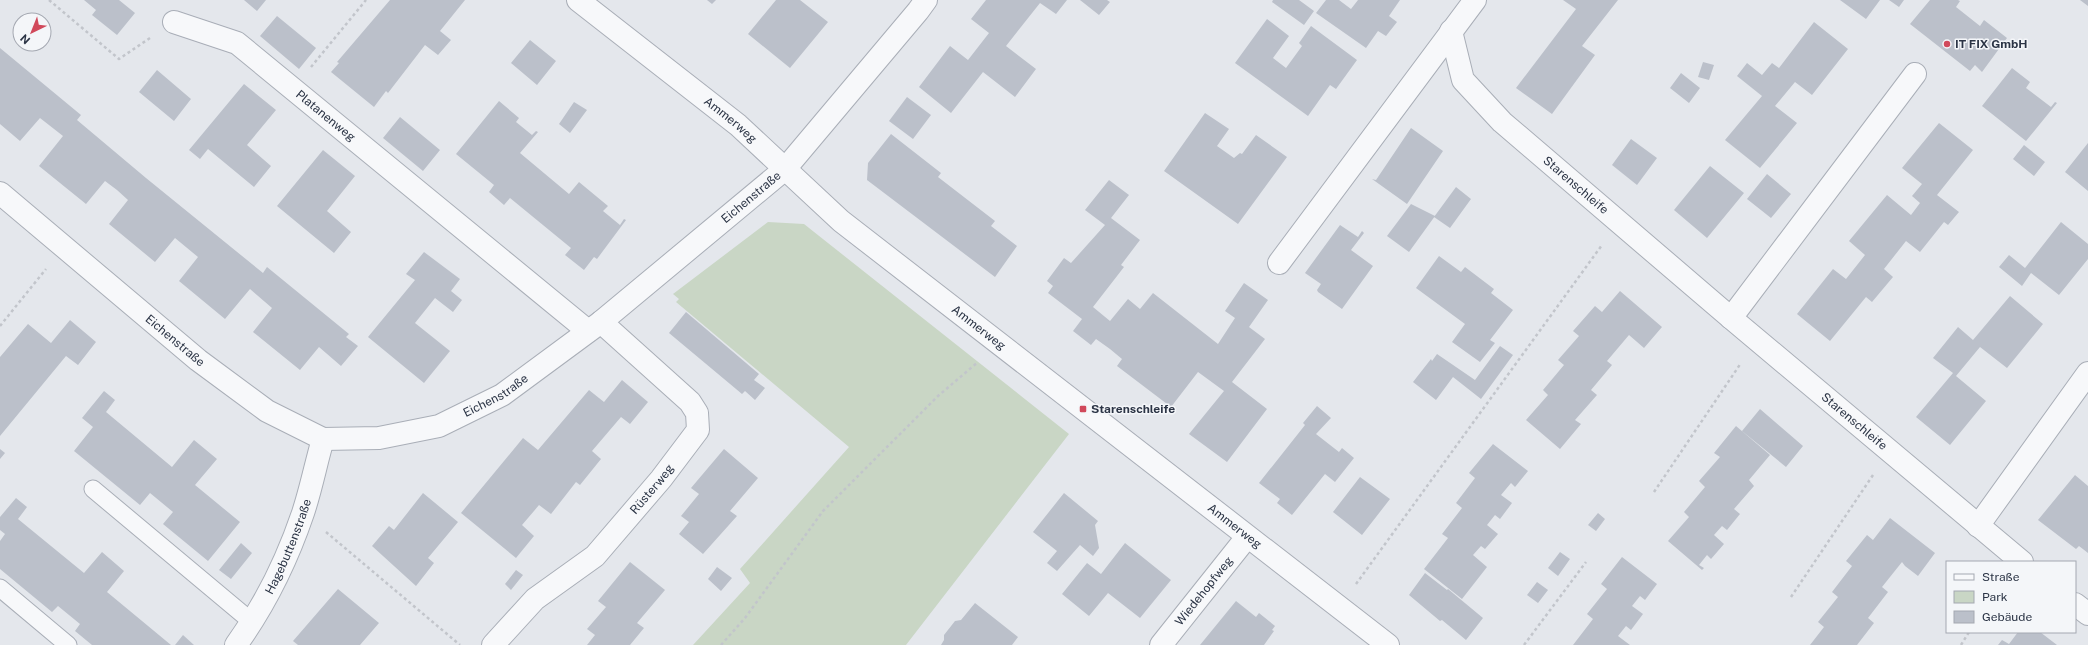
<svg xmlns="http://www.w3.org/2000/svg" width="2088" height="645" font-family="'Public Sans',sans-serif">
  <rect width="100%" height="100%" fill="#e4e7ec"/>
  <path fill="#c9d6c5" d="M768 222 804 224 1069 434 906 645H693L750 583 740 569 849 447 676 302 679 299 673 294Z"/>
  <path fill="#bbc0ca" d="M84 0H119L135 13 117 35 92 15 96 10Z
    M244 0H266L257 11Z
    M390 0H465L440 31 451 40 438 55 425 45 388 93 386 91 374 107 331 72 339 63 337 62Z
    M707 0H716L712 4Z
    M776 0H800L828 22 790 68 748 34Z
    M986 0H1067L1056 14 1040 3 1006 46 1036 69 1015 97 983 72 951 113 919 87 950 46 968 60 989 33 971 19Z
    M1080 0H1107L1110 2 1099 15Z
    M1273 0H1299L1314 11 1304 25 1272 2Z
    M1326 0H1339L1351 9 1358 0H1400L1389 16 1397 22 1386 36 1378 31 1366 48 1316 13Z
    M1563 0H1618L1582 46 1595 55 1552 114 1516 88 1576 9Z
    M1840 0H1880L1866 19Z
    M1889 0H1904L1899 7Z
    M1930 0H1958L1960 1 1956 7 1980 26 1984 20 2007 38 1982 72 1975 65 1970 71 1910 24Z
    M2080 0H2088V6Z
    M277 16 316 48 299 69 260 36Z
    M1267 19 1289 36 1273 58 1286 68 1302 46 1299 43 1311 26 1357 60 1336 89 1330 85 1308 116 1235 63Z
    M1814 22 1848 49 1812 95 1795 82 1775 106 1797 123 1760 168 1725 140 1762 96 1737 76 1747 63 1762 75 1772 63 1779 68Z
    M530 40 556 61 537 85 511 63Z
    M0 48 81 115 77 120 146 178 263 273 267 267 349 334 346 337 358 346 341 366 319 347 300 370 253 332 272 308 250 289 225 319 179 281 198 257 175 238 155 262 109 224 128 200 117 190 105 181 86 204 39 166 63 136 40 118 20 141 0 124Z
    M1703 62 1714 65 1709 80 1698 77Z
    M2012 68 2030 82 2026 88 2051 107 2055 102 2057 103 2026 141 1982 106Z
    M157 70 191 99 174 121 139 92Z
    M1681 73 1700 88 1689 103 1670 88Z
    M244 84 276 110 247 145 271 166 254 187 208 149 200 159 189 150Z
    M907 97 931 115 913 139 889 121Z
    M499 101 519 118 516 122 532 135 536 131 538 132 520 153 569 194 579 182 608 206 603 211 620 225 624 219 626 220 597 259 594 257 584 270 565 255 571 248 510 198 504 205 489 192 494 185 456 154Z
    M574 102 587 110 570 133 559 124Z
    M1205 113 1229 129 1217 146 1234 158 1240 153 1242 154 1256 135 1287 157 1238 224 1164 171Z
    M400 117 440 150 423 171 383 138Z
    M1939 123 1973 150 1937 195 1959 212 1948 225 1944 222 1920 252 1906 241 1884 269 1893 277 1872 302 1866 297 1830 341 1797 314 1833 269 1846 279 1865 255 1849 241 1887 195 1911 215 1920 203 1912 196 1922 184 1902 168Z
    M1411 128 1443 151 1407 204 1372 179 1376 180Z
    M891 134 941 173 938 177 995 221 991 226 1017 246 995 277 867 180 868 163Z
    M1631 139 1657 158 1637 185 1612 165Z
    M2088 143V191L2065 172Z
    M2024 145 2045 162 2034 176 2013 159Z
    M323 150 355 176 327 211 351 232 334 253 277 206Z
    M1710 166 1744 193 1707 238 1674 210Z
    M1767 174 1791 194 1771 218 1747 199Z
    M1109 180 1129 195 1111 218 1140 240 1121 265 1124 267 1093 307 1110 321 1128 299 1140 309 1153 293 1218 344 1235 318 1225 311 1244 283 1268 300 1249 327 1265 339 1232 382 1267 409 1227 462 1189 434 1224 391 1198 372 1171 407 1117 366 1122 359 1110 349 1096 339 1091 345 1073 331 1082 319 1048 293 1053 286 1047 281 1064 258 1071 263 1105 225 1085 210Z
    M1456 187 1471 199 1450 228 1434 217Z
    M1411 204 1435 216 1409 252 1387 236Z
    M2061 222 2088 244V259L2059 295 2031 273 2022 286 1999 267 2009 255 2025 268Z
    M1340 225 1358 237 1362 231 1364 233 1351 250 1373 266 1342 309 1318 292 1317 290 1321 284 1305 273Z
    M424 252 460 279 451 291 462 300 453 312 435 298 415 323 450 351 424 383 368 337 415 280 406 274Z
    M1439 256 1461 272 1465 267 1494 289 1491 293 1513 310 1490 340 1495 343 1480 362 1452 342 1465 324 1416 288Z
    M1620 291 1662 327 1644 348 1629 335 1607 361 1612 365 1591 390 1597 395 1575 420 1581 424 1560 449 1526 420 1548 395 1543 390 1564 365 1558 360 1579 336 1573 331 1595 306 1602 312Z
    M2010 296 2043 324 2007 368 1980 347 1956 376 1986 401 1950 445 1916 417 1953 373 1933 358 1958 327 1973 340Z
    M686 312 759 374 754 380 765 388 755 400 745 391 742 394 669 333Z
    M70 320 96 342 78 365 66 356 0 436V357L28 324 51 343Z
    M1500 346 1513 355 1481 399 1453 377 1436 400 1413 382 1431 359 1432 361 1437 354 1475 380Z
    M622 380 648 402 630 424 621 417 592 451 601 459 580 485 576 482 551 514 539 505 534 511 522 525 534 536 516 558 461 513 523 438 538 450 589 390 604 402Z
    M104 391 115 400 106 412 172 467 194 440 217 459 195 485 240 522 208 561 163 524 173 512 150 493 140 505 74 451 93 427 82 418Z
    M1317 406 1331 418 1316 434 1339 452 1342 448 1354 458 1335 482 1325 474 1292 515 1277 503 1280 499 1259 483 1305 425 1303 423Z
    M1760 409 1803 446 1786 467 1742 431Z
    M1736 426 1770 455 1749 480 1754 486 1734 509 1740 514 1727 530 1722 526 1714 535 1724 544 1711 559 1707 555 1699 565 1704 568 1702 570 1668 541 1689 517 1684 512 1705 487 1699 481 1720 457 1714 453Z
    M1493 444 1528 471 1515 487 1511 483 1501 495 1512 503 1500 519 1495 515 1487 525 1498 534 1485 549 1481 546 1473 555 1487 567 1462 599 1424 569 1448 538 1442 534 1462 508 1456 503 1475 478 1469 473Z
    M0 449 5 453 0 459Z
    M724 449 758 478 730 511 737 516 703 554 679 534 689 522 681 516 699 494 691 488Z
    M2075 475 2088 486V553L2079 546 2076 549 2038 520Z
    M1360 477 1390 499 1362 535 1333 512Z
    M423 493 458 522 428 558 434 563 416 586 372 546 389 526 394 530Z
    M1064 493 1098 521 1095 525 1099 548 1093 556 1080 545 1057 571 1047 563 1057 551 1033 532Z
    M16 498 27 507 18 519 84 573 102 552 124 571 107 592 171 645H92L75 631 80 624 58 606 52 612 0 569V541L5 534 0 530V517Z
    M1598 513 1605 519 1596 531 1588 525Z
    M1890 518 1935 553 1918 576 1905 566 1902 562 1882 587 1888 592 1868 618 1874 623 1857 645H1810L1824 627 1818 622 1838 597 1832 592 1852 566 1846 561 1867 535 1873 540Z
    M241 543 252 553 231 579 219 570Z
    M1125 543 1171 580 1140 618 1108 593 1089 616 1062 594 1087 563 1101 574Z
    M1560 552 1570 559 1558 576 1548 568Z
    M1622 557 1657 584 1645 600 1640 596 1632 606 1643 614 1631 630 1626 626 1618 636 1630 645H1573L1593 619 1587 614 1607 589 1601 584Z
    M630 562 665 590 637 623 644 628 630 645H587L595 635 587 629 606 607 598 601Z
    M717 567 732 578 721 591 708 579Z
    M516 570 523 575 511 590 505 584Z
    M1425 573 1447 590 1448 589 1483 618 1466 640 1442 620 1440 621 1409 595Z
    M1537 582 1548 590 1538 603 1527 595Z
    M338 589 379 623 360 645H298L293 641Z
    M1236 601 1256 617 1259 613 1275 626 1272 630 1274 631 1264 645H1200Z
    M975 603 1018 637 1012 645H941L944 640V635L955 621 961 620Z
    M2018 632H2040L2057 645H1998L2002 640 2009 644Z
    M183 635 194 645H175Z"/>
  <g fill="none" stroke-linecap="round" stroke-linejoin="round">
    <defs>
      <path id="service" d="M93 489 252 622
        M0 588 68 645"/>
      <g id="minor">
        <path id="s1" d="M578 0 738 125 841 221 1388 645"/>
        <path id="s2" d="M174 22 237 43 588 331"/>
        <path id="s3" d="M1451 31 1463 80 1502 122 1731 318 2022 562"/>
        <path id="s4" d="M0 193 198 360 267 411 323 439 379 438 439 426 502 395 601 322 785 169 918 11 926 0"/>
        <path d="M1279 263 1475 0"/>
        <path d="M1731 318 1915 74"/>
        <path d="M1978 526 2088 373"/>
        <path d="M2075 604 2088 614"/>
        <path id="s5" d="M236 645C265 605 287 560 303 513 311 489 316 463 323 439"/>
        <path id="s6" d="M493 645 535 599 595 556 661 479 698 430 697 413 690 402 601 322"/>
        <path id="s7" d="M1161 645 1247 537"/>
      </g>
    </defs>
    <use href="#service" stroke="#a9aeb7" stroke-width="19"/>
    <use href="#minor" stroke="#a9aeb7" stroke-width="24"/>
    <path stroke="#c2c5cb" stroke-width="2.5" stroke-dasharray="3 3" stroke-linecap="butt" d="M49 0 119 59 150 38
      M311 67 366 0
      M0 326 46 269
      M1654 492 1741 363
      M326 532 460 645
      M1356 584 1602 245
      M1791 597 1873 475
      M721 645 745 618 823 511 938 396 978 362
      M1524 645 1586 562
      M1961 645 1969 632"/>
    <use href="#service" stroke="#f7f8fa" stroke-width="17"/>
    <use href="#minor" stroke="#f7f8fa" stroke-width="22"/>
  </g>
  <g fill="#d1495b" stroke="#f4f6f9" stroke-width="1.5">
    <circle cx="1947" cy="44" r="4"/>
    <rect x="1079" y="405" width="8" height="8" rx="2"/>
  </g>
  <g text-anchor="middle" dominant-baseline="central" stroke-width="3" stroke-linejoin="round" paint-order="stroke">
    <g font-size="12" font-weight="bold" fill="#2b3445" stroke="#f4f6f9" text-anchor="start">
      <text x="1955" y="44">IT FIX GmbH</text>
      <text x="1091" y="409">Starenschleife</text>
    </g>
    <g font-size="12" fill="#2b3445" stroke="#f4f6f9">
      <text stroke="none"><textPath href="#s2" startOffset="181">Platanenweg</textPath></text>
      <text stroke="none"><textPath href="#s1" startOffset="194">Ammerweg</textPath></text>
      <text stroke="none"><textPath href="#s3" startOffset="205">Starenschleife</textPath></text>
      <text stroke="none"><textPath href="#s4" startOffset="913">Eichenstraße</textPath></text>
      <text stroke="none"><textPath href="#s1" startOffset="518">Ammerweg</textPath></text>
      <text stroke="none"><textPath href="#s4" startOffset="229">Eichenstraße</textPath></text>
      <text stroke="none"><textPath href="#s4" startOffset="589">Eichenstraße</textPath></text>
      <text stroke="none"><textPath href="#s3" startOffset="570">Starenschleife</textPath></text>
      <text stroke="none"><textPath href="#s6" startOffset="224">Rüsterweg</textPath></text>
      <text stroke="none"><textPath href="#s1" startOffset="842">Ammerweg</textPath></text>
      <text stroke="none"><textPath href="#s5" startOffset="112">Hagebuttenstraße</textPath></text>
      <text stroke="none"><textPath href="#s7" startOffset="69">Wiedehopfweg</textPath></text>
    </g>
  </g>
  <rect x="1946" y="561" width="130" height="72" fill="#f4f6f9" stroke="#a4a8b1"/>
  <rect x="1954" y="574" width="20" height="6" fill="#f7f8fa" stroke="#a4a8b1"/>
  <text x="1982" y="581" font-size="12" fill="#2b3445">Straße</text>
  <rect x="1954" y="591" width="20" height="12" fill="#c9d6c5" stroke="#a4a8b1"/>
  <text x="1982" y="601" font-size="12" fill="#2b3445">Park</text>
  <rect x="1954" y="611" width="20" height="12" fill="#bbc0ca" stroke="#a4a8b1"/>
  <text x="1982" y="621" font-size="12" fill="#2b3445">Gebäude</text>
  <g transform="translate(32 32) rotate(223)"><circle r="19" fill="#f4f6f9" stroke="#a4a8b1"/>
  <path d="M0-3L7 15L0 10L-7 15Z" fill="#d1495b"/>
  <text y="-6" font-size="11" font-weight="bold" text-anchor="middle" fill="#2b3445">N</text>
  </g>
</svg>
